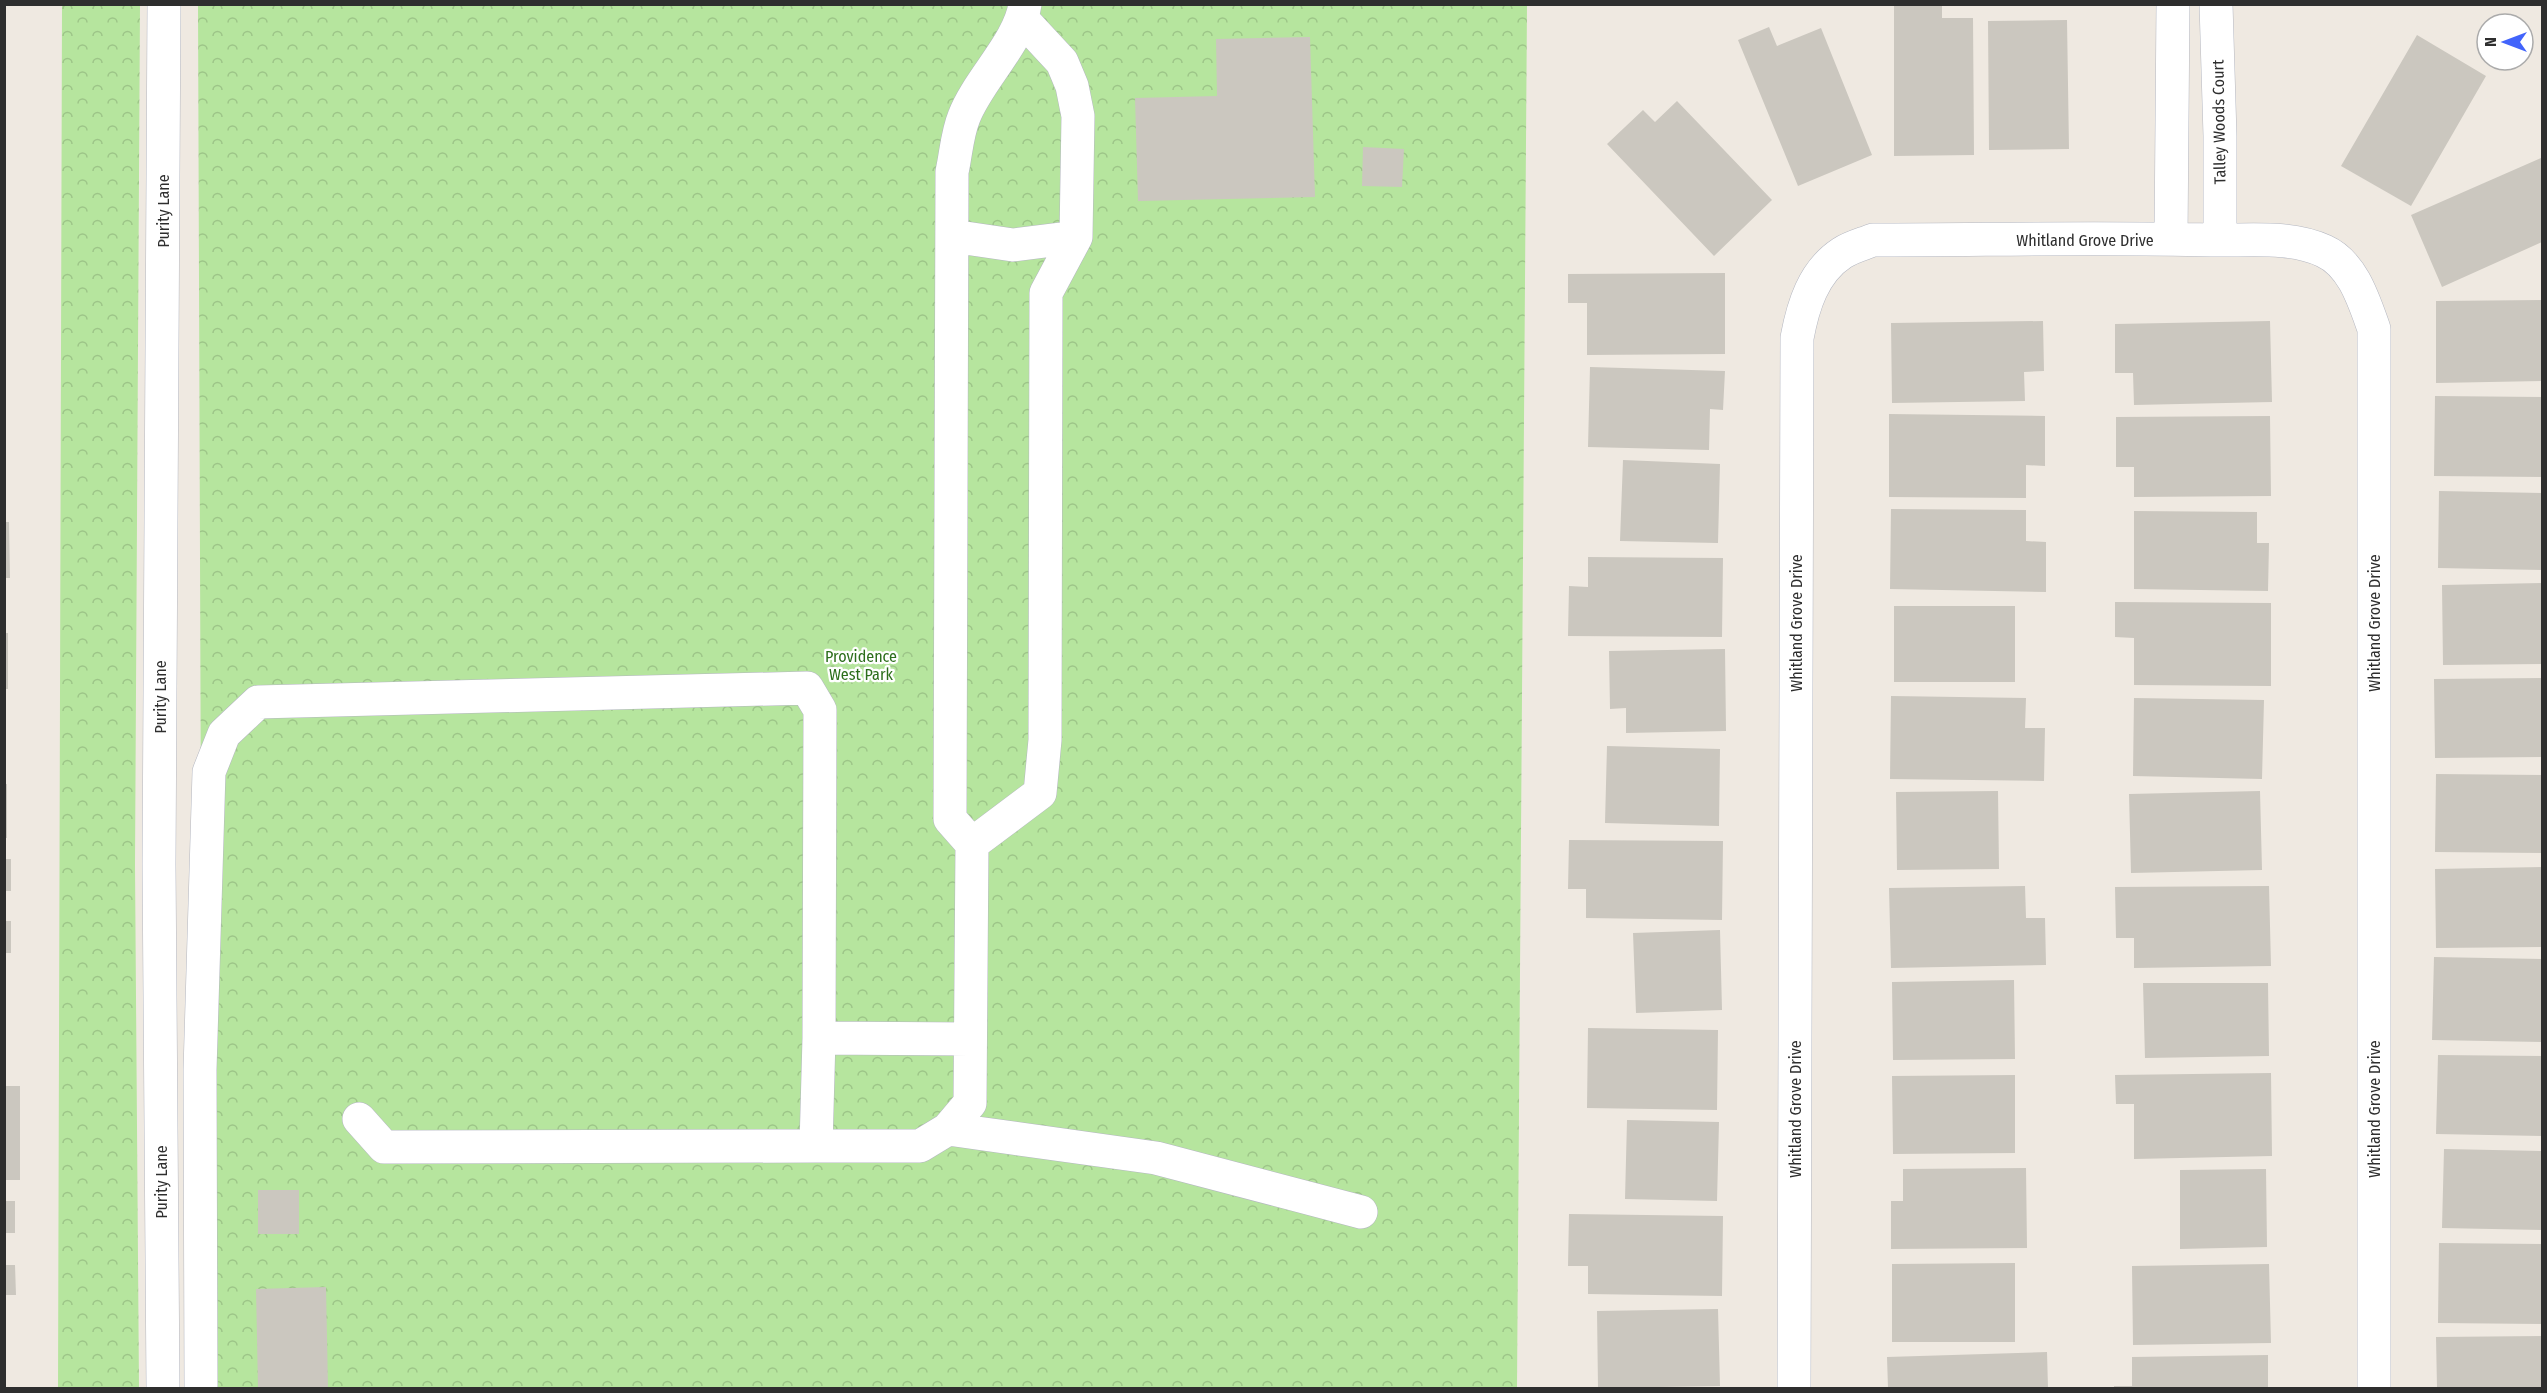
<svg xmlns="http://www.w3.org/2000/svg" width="2547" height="1393" font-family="'Fira Sans Condensed',sans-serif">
  <defs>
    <pattern id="park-crowns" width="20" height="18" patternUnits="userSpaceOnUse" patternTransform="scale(1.5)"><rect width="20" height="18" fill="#b6e59e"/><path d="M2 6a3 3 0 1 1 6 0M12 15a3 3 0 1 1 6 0" fill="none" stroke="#9dc588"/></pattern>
  </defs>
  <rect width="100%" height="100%" fill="#efe9e1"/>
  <path fill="url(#park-crowns)" d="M62 5H140L135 865 139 1388H58Z
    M198 5H1527L1517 1388H203Z"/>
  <path fill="#cbc7bf" d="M1894 4H1942V18H1973L1974 155 1894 156Z
    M2067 20 2069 149 1989 150 1988 21Z
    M1769 27 1777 46 1821 28 1872 155 1798 186 1738 40Z
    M2417 35 2486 76 2411 206 2341 166Z
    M1310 37 1315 197 1138 201 1135 98 1217 96 1216 39Z
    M1677 101 1772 200 1714 256 1607 144 1643 110 1655 122Z
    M1363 147 1404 149 1402 187 1362 186Z
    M2541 158 2542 242 2442 287 2411 215Z
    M1725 273V354L1587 355V303H1568V274Z
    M2542 300V381L2436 383V301Z
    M2043 321 2044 371 2024 372 2025 401 1892 403 1891 323Z
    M2270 321 2272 402 2134 405 2133 373H2115V324Z
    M1590 367 1725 371 1723 410 1710 409 1709 450 1588 447Z
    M2435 396 2542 397V477L2434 476Z
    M1889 414 2045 416V466L2026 465V498L1889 497Z
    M2270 416 2271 496 2134 497V467H2116V417Z
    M1623 460 1720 464 1718 543 1620 541Z
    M2439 491 2542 493V570L2438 568Z
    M1891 509 2026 510V541L2046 542V592L1890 589Z
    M2134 511 2257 512V543H2269L2268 591 2134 589Z
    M4 522H9L10 578H4Z
    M1588 557 1723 558 1722 637 1568 636 1569 586 1588 587Z
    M2542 583V664L2443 665 2442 585Z
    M2115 602 2271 603V686L2134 685V638L2115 637Z
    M1894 606H2015V682H1894Z
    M4 633H8V689H4Z
    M1725 649 1726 731 1626 733V708L1610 709 1609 651Z
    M2542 678V757L2435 758 2434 679Z
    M1891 696 2026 698 2025 728H2045L2044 781 1890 779Z
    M2134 698 2264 700 2262 779 2133 776Z
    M1607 746 1720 749 1719 826 1605 823Z
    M2436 774 2542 775V853L2435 852Z
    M4 784H7V838H4Z
    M1998 791 1999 869 1897 870 1896 792Z
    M2260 791 2262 870 2131 873 2129 794Z
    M1569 840 1723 841 1722 920 1586 918V889H1568Z
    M4 859H11V891H4Z
    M2542 867V947L2436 948 2435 869Z
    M2025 886 2026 918H2045L2046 965 1891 968 1889 888Z
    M2269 886 2271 966 2134 968V938H2116L2115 887Z
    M4 921H11V953H4Z
    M1720 930 1722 1010 1636 1013 1633 933Z
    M2434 957 2542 959V1042L2432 1040Z
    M2014 980 2015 1059 1893 1060 1892 982Z
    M2143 983H2268L2269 1056 2145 1058Z
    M1588 1028 1718 1030 1717 1110 1587 1108Z
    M2438 1055 2542 1056V1136L2436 1134Z
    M2271 1073 2272 1156 2134 1159V1104H2116L2115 1075Z
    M2015 1075V1153L1893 1154 1892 1076Z
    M4 1086H20V1180H4Z
    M1627 1120 1719 1122 1717 1201 1625 1199Z
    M2444 1149 2542 1151V1230L2442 1228Z
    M2026 1168 2027 1248 1891 1249V1201H1903V1169Z
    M2266 1169 2267 1247 2180 1249V1170Z
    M258 1190H299V1234H258Z
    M4 1201H15V1233H4Z
    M1569 1214 1723 1216 1722 1296 1588 1294V1266H1568Z
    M2439 1243 2542 1244V1324L2438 1323Z
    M2015 1263V1342H1892V1264Z
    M2269 1264 2271 1343 2133 1345 2132 1266Z
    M4 1265H15L16 1295H4Z
    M326 1287 328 1388H258L256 1289Z
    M1718 1309 1720 1386 1598 1388 1597 1311Z
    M2542 1336V1388H2437L2436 1337Z
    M2047 1352 2048 1388H1888L1887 1357Z
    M2268 1355V1388H2114V1386H2132V1357Z"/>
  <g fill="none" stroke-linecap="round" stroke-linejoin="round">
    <defs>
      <path id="minor" d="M2216 4 2220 136V240
        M952 236 1013 245 1076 237
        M2171 239 2173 4
        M972 844 950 819 952 172C956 154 957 134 964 117 978 80 1020 42 1025 4
        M819 1038 970 1039
        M359 1119 384 1147 816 1146
        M948 1129 1156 1158 1361 1212
        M163 1388 159 865 164 4
        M201 1388 200 1070 209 772 224 734 258 702 807 688 820 710 819 1038 816 1146H920L948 1129 970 1103 972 844 1040 793 1045 740 1046 293 1076 237 1078 116 1072 86 1062 62 1023 20
        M1794 1388 1797 338C1803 306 1813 272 1842 253 1851 247 1863 244 1873 240 1986 240 2098 237 2211 240 2247 241 2290 235 2324 251 2353 264 2364 301 2374 329V1388"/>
    </defs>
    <use href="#minor" stroke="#b4b7c1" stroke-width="34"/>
    <use href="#minor" stroke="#fff" stroke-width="33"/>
  </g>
  <g text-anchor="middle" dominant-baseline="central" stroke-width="4.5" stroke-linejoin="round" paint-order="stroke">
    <g font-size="16" fill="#2e2e2e" stroke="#fff">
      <text transform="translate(2219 122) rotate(-91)">Talley Woods Court</text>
      <text transform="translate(163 211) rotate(-90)">Purity Lane</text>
      <text x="2085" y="240">Whitland Grove Drive</text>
      <text transform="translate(1796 623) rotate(-90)">Whitland Grove Drive</text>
      <text transform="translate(2374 623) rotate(-90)">Whitland Grove Drive</text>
      <text transform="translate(160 697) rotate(-90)">Purity Lane</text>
      <text transform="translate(1795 1109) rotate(-90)">Whitland Grove Drive</text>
      <text transform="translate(2374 1109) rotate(-90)">Whitland Grove Drive</text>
      <text transform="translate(161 1182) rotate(-90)">Purity Lane</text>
    </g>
    <g font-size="16" fill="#2c6e1b" stroke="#fff">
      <text x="861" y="656">Providence<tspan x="861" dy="18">West Park</tspan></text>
    </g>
  </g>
  <rect width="2547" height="1393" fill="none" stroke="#2e2e2e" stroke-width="12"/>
  <g transform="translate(2505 42) rotate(270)"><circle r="28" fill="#ffffff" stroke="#ababab" stroke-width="1.5"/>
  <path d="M0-4.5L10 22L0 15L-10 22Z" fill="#4264fb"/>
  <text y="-9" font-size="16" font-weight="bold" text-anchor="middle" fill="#2e2e2e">N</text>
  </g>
</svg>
